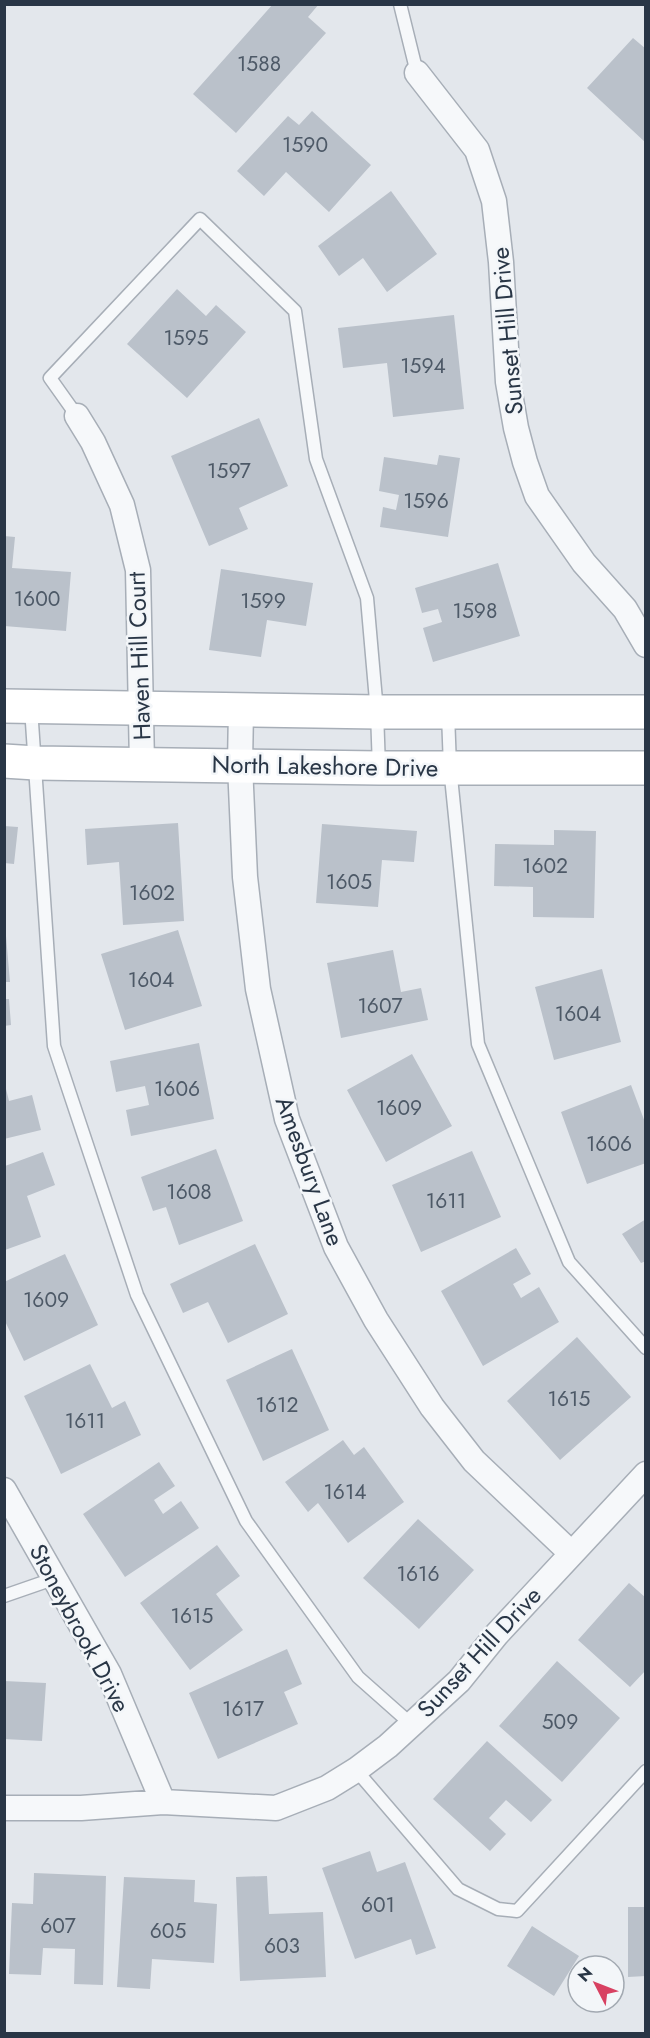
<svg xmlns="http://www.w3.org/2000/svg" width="650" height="2038" font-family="Jost,sans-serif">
  <rect width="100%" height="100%" fill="#e3e7ec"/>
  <path fill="#bac1ca" d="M273 4H319L308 17 326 33 236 133 193 94Z
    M633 38 646 49V143L587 88Z
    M312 111 371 165 329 212 286 172 264 196 237 171 288 116 299 125Z
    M391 191 437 254 387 292 363 258 339 276 318 246Z
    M177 289 206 316 216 305 246 332 187 398 127 344Z
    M454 315 464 409 393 417 387 363 343 368 338 328Z
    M259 418 288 486 239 508 248 529 209 546 171 456Z
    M439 455 460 458 448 537 380 527 383 507 396 510 399 495 379 491 384 457 437 465Z
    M4 536 15 537 12 568 71 572 66 631 4 626Z
    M498 563 520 636 433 662 423 628 442 622 438 609 422 613 415 588Z
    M221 569 313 583 306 626 267 620 261 657 209 650Z
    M178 823 184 921 123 925 119 862 87 865 85 829Z
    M322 824 417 831 414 862 382 860 378 907 316 903Z
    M4 826 18 827 14 864 4 863Z
    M554 830 596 831 594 918 533 917V887L494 886 495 844 554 845Z
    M178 930 202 1006 125 1030 101 954Z
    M4 936H6L10 982H4Z
    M393 950 401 992 421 988 428 1020 341 1038 327 963Z
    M602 969 621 1042 554 1060 535 987Z
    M4 999H9L11 1025 4 1026Z
    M199 1043 214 1119 131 1136 126 1110 149 1105 145 1086 116 1092 110 1061Z
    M412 1054 452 1126 386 1162 347 1090Z
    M5 1085 9 1101 32 1095 41 1130 4 1139Z
    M631 1085 646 1125V1163L587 1184 561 1112Z
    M216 1149 243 1221 179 1245 166 1207 153 1211 141 1177Z
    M472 1151 501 1217 421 1252 392 1185Z
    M43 1152 55 1185 27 1196 41 1237 5 1250V1166Z
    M646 1219V1261L641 1263 622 1234Z
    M255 1244 288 1314 228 1343 208 1302 183 1313 170 1284Z
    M516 1248 531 1274 513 1284 521 1298 539 1287 559 1322 483 1366 441 1291Z
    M65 1254 98 1325 24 1361 4 1319V1282Z
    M577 1337 631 1397 560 1460 507 1401Z
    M292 1349 329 1430 263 1461 226 1380Z
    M90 1364 112 1408 125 1401 141 1435 61 1474 24 1396Z
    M343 1440 354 1455 364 1447 404 1502 348 1543 318 1503 308 1512 285 1482Z
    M159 1462 175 1486 154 1500 163 1514 181 1501 199 1528 125 1577 83 1514Z
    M418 1519 474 1570 419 1629 363 1578Z
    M217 1545 240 1576 216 1594 243 1630 190 1670 140 1603Z
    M629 1583 646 1598V1670L630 1687 578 1640Z
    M287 1649 302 1684 284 1692 298 1724 218 1759 189 1693Z
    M557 1661 620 1718 562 1782 499 1726Z
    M4 1681 46 1683 42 1741 4 1739Z
    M487 1741 552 1800 531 1822 506 1800 489 1818 506 1834 490 1851 433 1799Z
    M370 1851 377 1872 405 1862 436 1948 416 1955 411 1939 355 1959 322 1868Z
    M34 1873 106 1876 103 1985 74 1984 75 1949 43 1948 41 1975 9 1974 12 1903 33 1904Z
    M267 1876 269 1914 323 1912 326 1977 240 1981 236 1877Z
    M124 1877 195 1880 194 1902 217 1904 214 1963 152 1959 150 1989 117 1987Z
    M628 1907H646V1976L628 1977Z
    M532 1926 579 1956 554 1996 507 1966Z"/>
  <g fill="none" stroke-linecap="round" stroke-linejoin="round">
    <defs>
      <path id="lane" d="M400 4 417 73
        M77 416 50 378 200 219 295 311 316 459 367 598 377 712 379 768
        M31 708 54 1046 137 1295 246 1521 358 1677 411 1724
        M448 714 450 767 478 1044 569 1262 646 1348
        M4 1596 56 1578
        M356 1770 458 1889 498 1909 517 1911 646 1771"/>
      <path id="street" d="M417 73 477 150 494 201 501 262 508 382 516 428 525 462 537 496 584 563 625 609 646 645
        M77 416 93 442 122 505 138 570 142 764
        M241 709 240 765 245 877 258 989 287 1119 336 1247 376 1320 432 1407 474 1461 571 1553
        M4 1490 109 1674 163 1802
        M4 1808H81L163 1802 276 1808 327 1788 356 1770 388 1746 459 1681 497 1634 646 1474"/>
      <path id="secondary" d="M4 706 377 712H646
        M4 761 36 763 379 768H646"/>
    </defs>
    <use href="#lane" stroke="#a7aeb7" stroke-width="15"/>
    <use href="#street" stroke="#a7aeb7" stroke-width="27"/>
    <use href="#secondary" stroke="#a7aeb7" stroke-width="36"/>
    <use href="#lane" stroke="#f6f8fa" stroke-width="12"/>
    <use href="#street" stroke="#f6f8fa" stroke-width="24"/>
    <use href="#secondary" stroke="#fff" stroke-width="33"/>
  </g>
  <g text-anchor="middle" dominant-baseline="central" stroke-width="5" stroke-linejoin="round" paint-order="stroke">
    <g font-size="21" fill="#4d5967">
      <text x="259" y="64">1588</text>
      <text x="305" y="145">1590</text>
      <text x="186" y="338">1595</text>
      <text x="423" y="366">1594</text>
      <text x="229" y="471">1597</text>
      <text x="426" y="501">1596</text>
      <text x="37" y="599">1600</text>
      <text x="263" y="601">1599</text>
      <text x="475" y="611">1598</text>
      <text x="545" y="866">1602</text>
      <text x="349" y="882">1605</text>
      <text x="152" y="893">1602</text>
      <text x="151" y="980">1604</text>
      <text x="380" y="1006">1607</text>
      <text x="578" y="1014">1604</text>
      <text x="177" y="1089">1606</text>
      <text x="399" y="1108">1609</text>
      <text x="609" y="1144">1606</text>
      <text x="189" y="1192">1608</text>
      <text x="446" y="1201">1611</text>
      <text x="46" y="1300">1609</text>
      <text x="569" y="1399">1615</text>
      <text x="277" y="1405">1612</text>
      <text x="85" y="1421">1611</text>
      <text x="345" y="1492">1614</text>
      <text x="418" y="1574">1616</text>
      <text x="192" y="1616">1615</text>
      <text x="243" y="1709">1617</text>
      <text x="560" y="1722">509</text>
      <text x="378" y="1905">601</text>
      <text x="58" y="1926">607</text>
      <text x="168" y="1931">605</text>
      <text x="282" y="1946">603</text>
    </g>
    <g font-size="24" fill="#293646" stroke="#f3f6f9">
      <text transform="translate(507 331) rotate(-95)">Sunset Hill Drive</text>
      <text transform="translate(139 656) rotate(-92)">Haven Hill Court</text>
      <text transform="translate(325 766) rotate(1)">North Lakeshore Drive</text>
      <text transform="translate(310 1171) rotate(70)">Amesbury Lane</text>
      <text transform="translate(80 1628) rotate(62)">Stoneybrook Drive</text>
      <text transform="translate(479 1652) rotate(-47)">Sunset Hill Drive</text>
    </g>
  </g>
  <rect width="650" height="2038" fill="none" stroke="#293646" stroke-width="12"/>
  <g transform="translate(596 1984) rotate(312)"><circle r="28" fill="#f3f6f9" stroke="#a2a9b1" stroke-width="1.5"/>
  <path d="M0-4.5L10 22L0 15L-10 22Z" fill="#d84162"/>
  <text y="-9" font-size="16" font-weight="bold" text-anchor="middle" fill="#293646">N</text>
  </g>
</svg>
